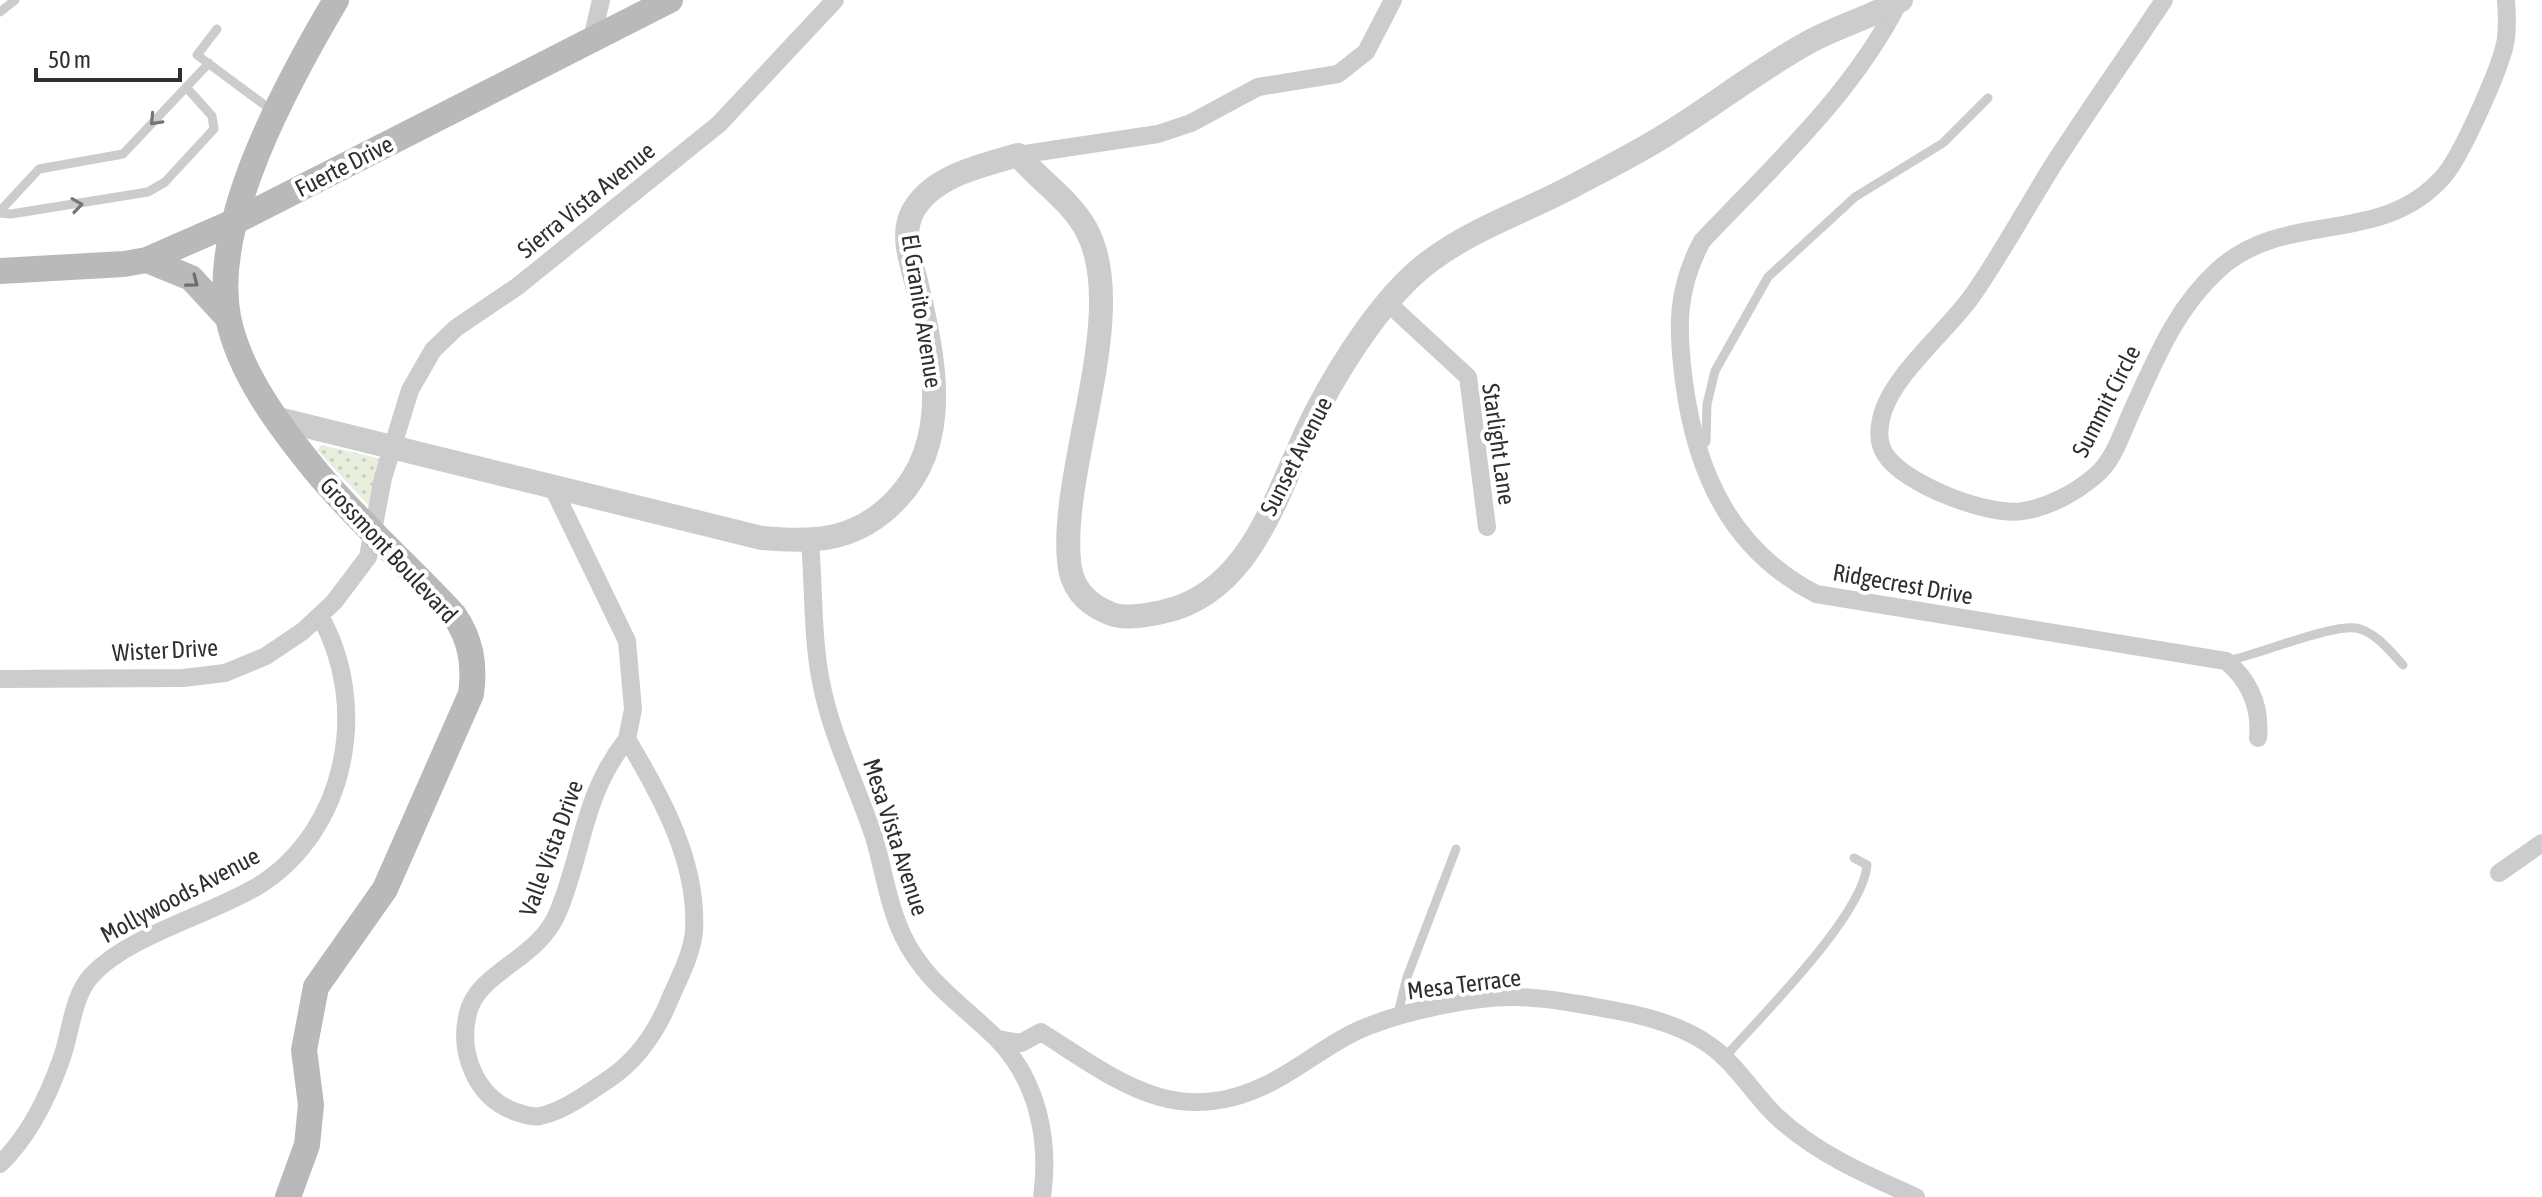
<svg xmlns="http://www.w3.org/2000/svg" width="2542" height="1197" font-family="'Asap Condensed',sans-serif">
  <defs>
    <pattern id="park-dots" width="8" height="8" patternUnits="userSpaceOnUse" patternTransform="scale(2)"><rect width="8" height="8" fill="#e7eedc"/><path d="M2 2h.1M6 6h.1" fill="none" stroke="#c6ccbd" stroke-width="1.8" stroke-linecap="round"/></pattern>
  </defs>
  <rect width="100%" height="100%" fill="#fff"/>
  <path fill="url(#park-dots)" d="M322 445 386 460 374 511 317 450Z"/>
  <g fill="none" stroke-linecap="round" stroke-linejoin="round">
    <path stroke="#ccc" stroke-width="9" d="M0 12 15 0
      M217 29 197 55 274 112
      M0 211 39 169 123 154 209 63
      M0 213 11 214 148 192 165 182 214 129 212 116 186 87
      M1696 449 1706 442 1707 404 1715 371 1768 277 1855 197 1943 143 1988 98
      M2226 661C2256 656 2337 621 2360 629 2378 635 2390 651 2403 665
      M1397 1017 1407 977 1456 849
      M1725 1057C1761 1016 1863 916 1867 865L1854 858"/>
    <path stroke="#ccc" stroke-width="18" d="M2164 0C2129 53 2092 105 2057 159 2028 204 2003 252 1972 296 1947 331 1895 373 1883 412 1879 425 1877 442 1885 454 1903 484 1989 517 2023 511 2049 507 2075 493 2095 476 2113 462 2122 433 2131 413 2155 361 2175 309 2218 270 2286 208 2380 248 2443 177 2461 157 2499 71 2505 44 2508 30 2507 14 2506 0
      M1899 2C1852 95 1773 166 1702 241 1676 290 1677 328 1684 382 1696 473 1731 550 1816 594L2226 661C2250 681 2261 706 2258 738
      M592 39 601 0
      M1018 155 1158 134 1191 123 1258 87 1338 74 1366 52 1393 0
      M1389 304 1468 377 1487 527
      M552 486 627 641 633 709 627 739
      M810 542C814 588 812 637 821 682 831 735 857 786 874 837 884 871 888 904 903 936 924 981 963 1005 997 1039 1038 1081 1050 1140 1042 1197
      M0 679 183 678 225 673 266 656 303 631 334 602 368 557 383 478 410 390 433 350 456 328 518 286 719 124 835 0
      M627 739C661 796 698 862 694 931 692 954 679 978 670 999 657 1031 637 1060 609 1079 589 1092 563 1112 540 1116 533 1118 523 1114 516 1112 476 1098 458 1053 468 1013 478 971 539 960 558 912 584 850 582 796 627 739Z
      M2499 873 2542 843
      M997 1039 1021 1043 1041 1032C1117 1080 1175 1130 1268 1084 1304 1066 1336 1037 1374 1024 1411 1010 1477 996 1516 997 1550 998 1586 1005 1618 1011 1657 1018 1699 1031 1727 1060 1744 1077 1758 1098 1775 1115 1815 1153 1866 1175 1916 1197
      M0 1164C28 1137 48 1097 61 1060 71 1034 72 996 92 975 129 935 210 915 258 886 348 830 370 705 320 616"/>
    <path stroke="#ccc" stroke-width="24" d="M278 419 762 538C815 543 857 541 896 500 954 440 933 354 916 281 910 259 901 233 913 211 933 175 982 166 1018 155 1040 181 1069 199 1086 229 1131 311 1060 467 1069 561 1071 587 1085 603 1109 613 1124 620 1146 615 1162 612 1256 592 1278 484 1317 410 1343 361 1385 294 1430 261 1474 228 1527 211 1575 185 1605 169 1635 154 1664 136 1713 106 1758 70 1809 42 1838 26 1872 17 1901 0"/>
    <path stroke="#b9b9b9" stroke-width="26" d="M147 260 191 278 228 318
      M0 271 124 264 147 260 236 221 670 0
      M288 1197 307 1145 311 1105 304 1050 316 987 385 889 471 694C475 664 471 640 454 615 409 566 357 521 315 470 280 427 239 373 228 317 210 222 288 81 336 0"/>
  </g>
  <defs><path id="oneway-chevron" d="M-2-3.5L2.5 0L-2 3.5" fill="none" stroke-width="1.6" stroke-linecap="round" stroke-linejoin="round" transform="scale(2)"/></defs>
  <g stroke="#767676">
    <use href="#oneway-chevron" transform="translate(155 120) rotate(133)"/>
    <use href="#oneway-chevron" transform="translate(77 205) rotate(-8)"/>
  </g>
  <use stroke="#6d6d6d" href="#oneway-chevron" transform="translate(193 282) rotate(37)"/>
  <g text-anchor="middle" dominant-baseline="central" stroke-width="8" stroke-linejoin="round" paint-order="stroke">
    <g font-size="24" fill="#2f2f2f" stroke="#fff">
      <text transform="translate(344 166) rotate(-27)">Fuerte Drive</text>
      <text transform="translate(586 200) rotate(-39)">Sierra Vista Avenue</text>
      <text transform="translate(922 311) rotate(81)">El Granito Avenue</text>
      <text transform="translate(2106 401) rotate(-63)">Summit Circle</text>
      <text transform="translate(1499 444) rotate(82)">Starlight Lane</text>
      <text transform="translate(1296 456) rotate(-63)">Sunset Avenue</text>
      <text transform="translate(389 550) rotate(47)">Grossmont Boulevard</text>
      <text transform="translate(1903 584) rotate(10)">Ridgecrest Drive</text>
      <text transform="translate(165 650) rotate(-3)">Wister Drive</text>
      <text transform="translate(896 837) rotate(72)">Mesa Vista Avenue</text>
      <text transform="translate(551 848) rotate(-70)">Valle Vista Drive</text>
      <text transform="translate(180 895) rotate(-28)">Mollywoods Avenue</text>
      <text transform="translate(1464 984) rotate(-7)">Mesa Terrace</text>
    </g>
  </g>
  <path d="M36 68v12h144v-12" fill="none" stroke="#2f2f2f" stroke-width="4"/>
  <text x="48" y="68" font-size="24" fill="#2f2f2f" stroke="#ffffff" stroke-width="6" paint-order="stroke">50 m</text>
</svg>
